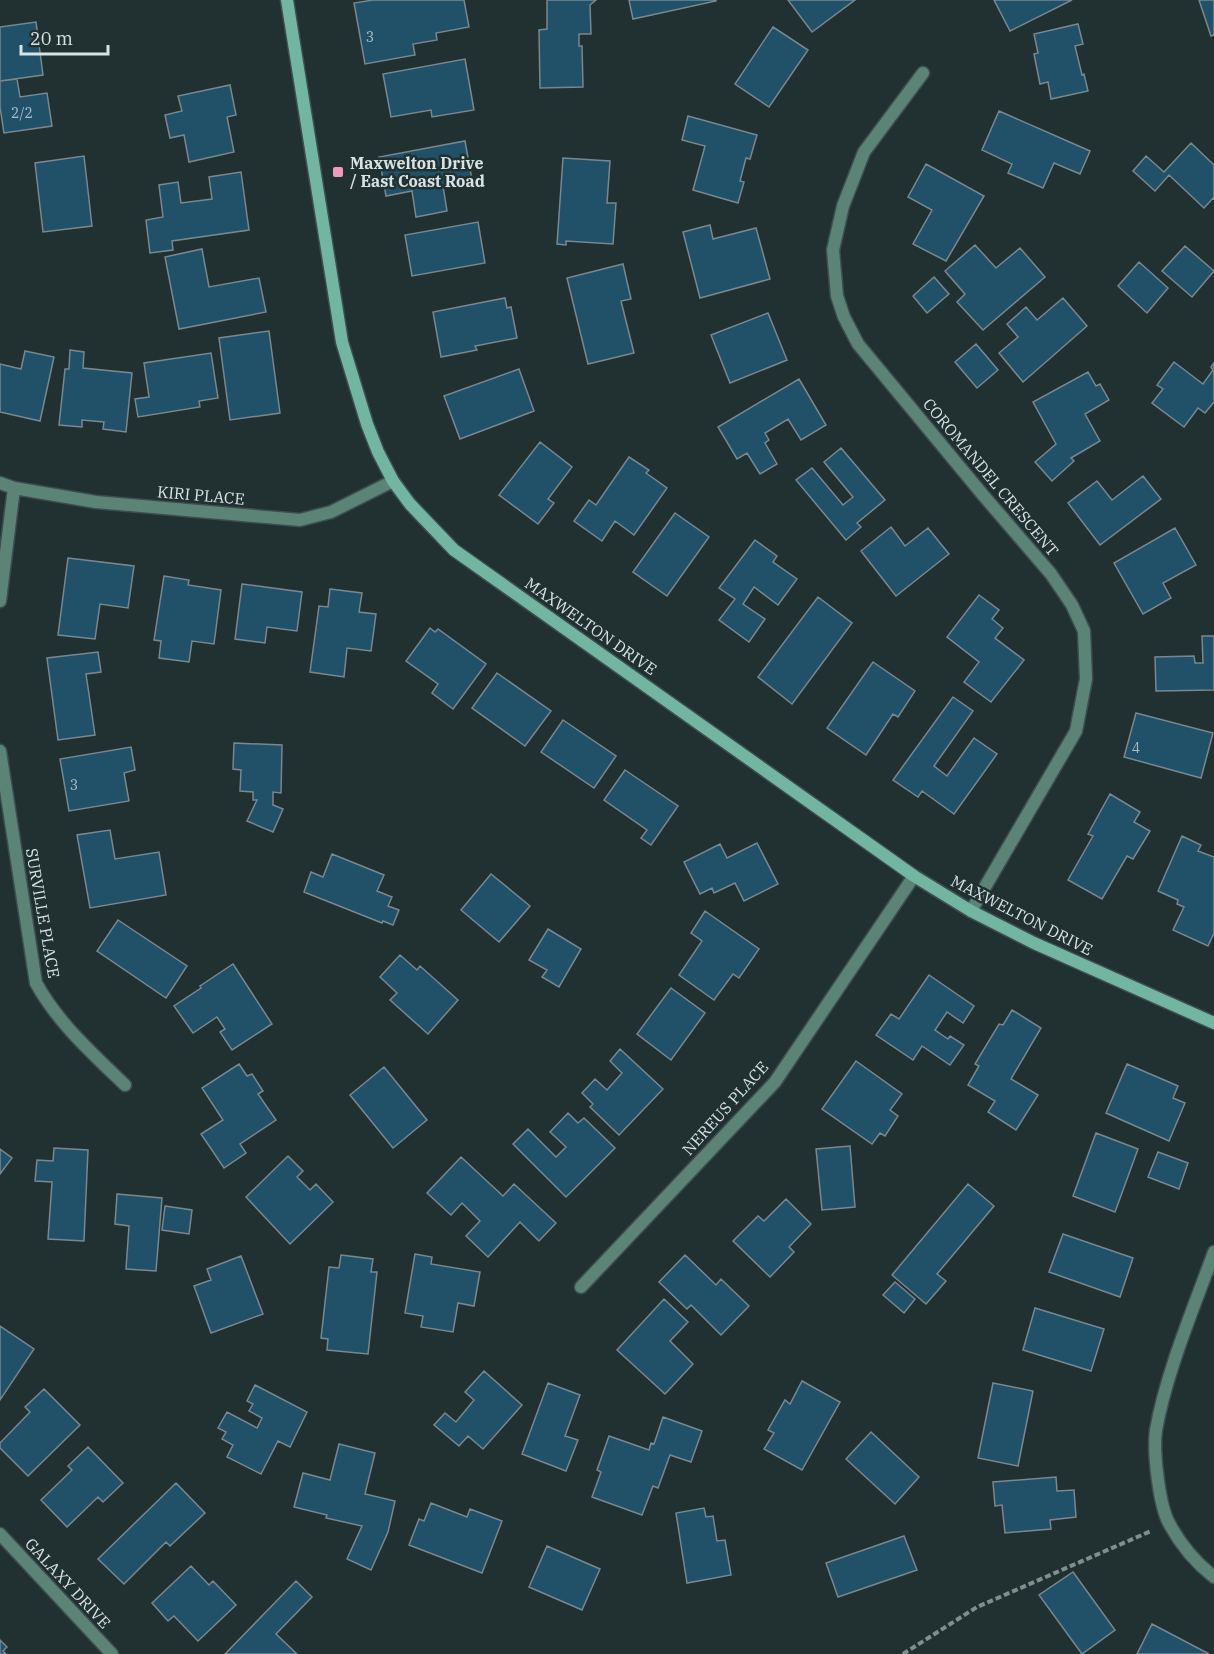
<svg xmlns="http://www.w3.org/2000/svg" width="1214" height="1654" font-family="'IBM Plex Serif',serif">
  <rect width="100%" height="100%" fill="#213132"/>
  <path fill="#205169" stroke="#79878f" stroke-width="1.5" d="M373 0H464L469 27 436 33 437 40 413 44 415 55 365 64 354 3Z
    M547 0H596L590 5 591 34H579V46H582L583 87 540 88 539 30 547 29Z
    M629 0H716V1L633 19Z
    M788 0H855L812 32Z
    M994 0H1072L1010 31Z
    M1199 0H1214V35L1211 36Z
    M36 22 43 75 0 81V27Z
    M1078 24 1083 44 1075 46 1082 75 1084 74 1088 91 1051 99 1048 82 1040 84 1034 54 1038 53 1034 34Z
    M773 27 808 50 769 107 735 84Z
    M465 59 474 110 432 117 431 110 391 117 383 74Z
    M17 79 20 97 47 93 52 126 4 133 0 107V81Z
    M230 85 236 115 227 117 234 152 189 162 184 135 170 138 165 115 182 111 178 96Z
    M999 111 1090 151 1080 174 1054 163 1043 188 1008 173 1012 164 982 150Z
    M688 116 757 135 750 159 746 158 740 181 744 182 738 203 693 190 705 146 682 140Z
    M465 141 472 180 443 186 447 211 416 217 412 191 386 196 379 157Z
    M1191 143 1214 165V199L1213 198 1204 208 1169 175 1155 191 1133 171 1146 156 1164 172Z
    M84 156 92 226 43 232 35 163Z
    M563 158 610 161 607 203H616L613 244 566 241V245L557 244Z
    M926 164 984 196 946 261 913 244 932 210 908 197Z
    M241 172 249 230 172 241 173 250 150 253 146 220 163 217 159 185 178 182 181 203 212 199 209 177Z
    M478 222 485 263 412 276 405 235Z
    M710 225 713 239 756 228 770 279 700 298 683 232Z
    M975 245 996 268 1020 248 1045 277 983 330 957 302 965 294 945 271Z
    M1185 246 1214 271 1192 297 1162 271Z
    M202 249 209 287 259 278 266 312 179 329 165 257Z
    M1139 262 1168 288 1147 313 1118 286Z
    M623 264 631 299 621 301 634 353 588 364 567 278Z
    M934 277 949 294 927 313 913 296Z
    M505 298 507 308 511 307 517 338 475 346 477 350 441 357 433 312Z
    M1063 298 1087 326 1023 382 999 353 1018 337 1007 324 1026 307 1037 320Z
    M768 313 787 360 730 383 711 335Z
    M269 331 280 413 230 420 219 338Z
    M976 344 998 370 977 388 955 362Z
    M70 350 84 352 83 368 132 373 126 432 103 429 104 422 82 420V427L59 425 65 369H69Z
    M25 351 54 357 40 421 0 412V364L21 369Z
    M211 353 218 398 199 401 200 407 138 417 135 399 149 397 144 363Z
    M1174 362 1203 384 1213 370 1211 367 1214 363V402L1205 413 1198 408 1184 427 1152 403 1163 389 1157 385Z
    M519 369 534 411 460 439 444 396Z
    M1088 372 1096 386 1100 384 1109 400 1085 414 1100 441 1071 458 1074 461 1052 481 1035 462 1056 444 1033 402Z
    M799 379 826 425 801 440 788 419 765 433 769 440 765 443 777 464 760 474 747 453 737 459 718 427Z
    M540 442 572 467 548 499 554 503 538 524 499 495Z
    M841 448 885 500 857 523 861 527 846 540 796 480 812 468 843 505 853 497 824 462Z
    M629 457 649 470 646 473 667 488 634 535 615 521 602 541 574 521 589 500 596 505Z
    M1143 476 1161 499 1100 545 1068 503 1097 481 1112 500Z
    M675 513 709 537 667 596 633 572Z
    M891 527 905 546 928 528 949 554 896 596 861 551Z
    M1175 528 1196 565 1163 583 1171 598 1143 614 1114 563Z
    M755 540 777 556 773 562 797 579 778 605 754 587 743 604 765 619 749 642 719 620 735 599 719 588Z
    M68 558 134 566 128 608 100 604 95 639 58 635Z
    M164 576 189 580 188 585 221 590 214 644 192 641 189 662 159 658 161 641 154 640Z
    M242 584 302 592 297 631 267 627 265 643 235 639Z
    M330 589 362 593 359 612 376 614 371 651 347 648 344 677 310 672 319 606 328 607Z
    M979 595 999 610 992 619 1003 628 995 638 1024 660 991 702 964 682 979 662 947 637Z
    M818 597 852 623 792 704 758 677Z
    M430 628 435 632 438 629 486 664 453 709 432 693 438 684 406 661Z
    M1202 636H1214V690L1156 691 1155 657 1194 656 1195 663H1203Z
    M98 652 101 672 86 674 95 735 58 740 47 658Z
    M873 662 915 691 898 717 893 714 866 755 827 728Z
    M497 673 551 711 525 746 472 708Z
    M953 697 973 711 934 766 947 776 974 738 997 754 954 814 922 791 918 797 893 780Z
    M1136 713 1213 733 1201 778 1124 757Z
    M563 720 616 756 594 788 541 752Z
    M234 743 282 745 281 793 273 792V805L283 809 273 832 247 821 257 800H253V792L240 791 241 770 233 769Z
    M131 747 135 770 124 773 129 801 69 811 60 759Z
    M625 770 678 806 651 845 641 838 647 830 604 800Z
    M1110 794 1140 812 1134 822 1150 831 1133 859 1127 856 1102 899 1068 880 1093 836 1088 834Z
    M110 830 115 859 159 852 166 895 90 908 77 835Z
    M1182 836 1201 845 1198 851 1214 857V933L1208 946 1173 930 1184 907 1177 904 1178 900 1158 891Z
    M757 843 778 884 744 901 735 883 714 893 712 888 700 894 684 862 720 844 727 858Z
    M332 854 384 875 377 891 392 897 388 906 399 910 393 925 383 921 382 923 304 892 311 872 323 877Z
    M491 874 530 906 499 942 461 910Z
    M705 911 759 949 739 978 733 974 714 1000 679 975 702 941 691 933Z
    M118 920 187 966 166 998 97 951Z
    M548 929 581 949 559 987 542 977 547 970 529 960Z
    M400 955 417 970 420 966 458 1000 428 1034 390 1000 397 993 380 977Z
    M233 964 272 1024 232 1050 220 1032 225 1029 217 1017 193 1033 174 1006 201 988 200 986Z
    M929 975 974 1006 963 1023 947 1012 935 1030 948 1039 950 1036 964 1045 950 1065 922 1046 913 1060 876 1035 891 1014 899 1019Z
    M671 988 705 1013 671 1060 637 1034Z
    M1012 1010 1041 1028 1011 1079 1038 1095 1016 1130 988 1112 995 1101 968 1085 979 1066 975 1064 999 1024 1003 1025Z
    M620 1049 663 1089 619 1135 590 1107 593 1104 582 1093 595 1079 607 1090 622 1073 610 1061Z
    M856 1061 902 1094 890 1110 898 1116 885 1136 880 1133 872 1144 822 1109Z
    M239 1064 247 1076 252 1074 263 1091 258 1094 276 1120 240 1144 246 1153 224 1168 201 1134 223 1120 202 1088Z
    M1127 1064 1178 1086 1173 1098 1185 1103 1169 1141 1106 1113Z
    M384 1067 427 1120 393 1148 350 1095Z
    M568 1113 578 1123 584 1118 615 1148 566 1197 513 1144 528 1129 556 1157 566 1147 550 1132Z
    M1096 1133 1138 1149 1115 1212 1073 1196Z
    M850 1146 855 1207 822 1210 816 1149Z
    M54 1148 88 1150 84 1241 48 1239 52 1182 35 1181 37 1160 53 1161Z
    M0 1149 12 1158 0 1174Z
    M1158 1152 1188 1163 1179 1189 1148 1177Z
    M288 1156 303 1171 297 1177 310 1190 316 1184 333 1202 290 1244 246 1197Z
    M461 1157 503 1196 514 1184 556 1223 539 1241 520 1222 488 1257 466 1236 480 1221 462 1203 451 1215 427 1193Z
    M968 1184 994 1206 937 1274 946 1281 926 1304 892 1275Z
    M117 1194 162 1198 156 1271 126 1269 129 1226 115 1224Z
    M786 1199 811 1224 789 1247 794 1252 770 1277 733 1241 758 1216 764 1221Z
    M165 1206 192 1210 189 1234 162 1230Z
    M1063 1234 1133 1258 1120 1297 1049 1272Z
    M415 1254 432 1257 431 1264 480 1272 474 1306 458 1303 453 1332 421 1327 423 1316 405 1313Z
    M341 1255 373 1259 371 1272H377L368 1354 327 1350 328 1339 321 1338 329 1267 339 1268Z
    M685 1255 716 1285 721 1279 749 1306 721 1335 691 1305 687 1309 659 1282Z
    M241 1256 263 1314 211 1333 194 1286 211 1280 207 1269Z
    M895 1282 915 1299 904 1313 883 1295Z
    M664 1299 688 1322 670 1341 693 1364 665 1394 617 1350Z
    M1035 1308 1104 1329 1091 1371 1023 1350Z
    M0 1326 34 1349 0 1400Z
    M484 1371 522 1405 483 1449 468 1436 459 1446 434 1425 445 1413 456 1422 474 1400 465 1392Z
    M802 1381 840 1402 802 1470 764 1449 774 1433 768 1430 785 1400 790 1404Z
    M548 1383 580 1395 565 1436 578 1440 566 1471 522 1454Z
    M993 1383 1033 1391 1018 1466 978 1458Z
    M255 1385 307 1412 290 1447 278 1441 261 1474 227 1457 233 1445 222 1439 226 1432 218 1428 227 1412 257 1428 262 1418 249 1411 253 1404 247 1401Z
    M44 1389 80 1425 28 1476 0 1448V1443L30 1412 25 1407Z
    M663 1417 702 1431 691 1462 670 1455 658 1488 653 1486 642 1515 592 1497 601 1472 597 1470 609 1436 649 1450 651 1443 654 1444Z
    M871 1432 919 1477 895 1504 846 1459Z
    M339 1444 375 1453 365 1494 395 1501 388 1532 371 1570 347 1559 362 1526 326 1518 327 1515 294 1507 303 1473 330 1480Z
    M88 1447 123 1483 103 1502 98 1497 67 1527 41 1500 72 1470 68 1466Z
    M1056 1477 1057 1491 1074 1490 1076 1517 1050 1520 1051 1529 1005 1533 1002 1505 995 1506 993 1482Z
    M176 1483 205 1513 170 1546 166 1542 124 1584 98 1559Z
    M431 1503 467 1517 470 1509 502 1521 482 1573 409 1545 419 1519 424 1521Z
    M704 1508 706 1517 713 1516 717 1541 725 1540 731 1575 687 1583 676 1513Z
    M904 1536 917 1570 838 1597 826 1563Z
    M547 1546 600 1569 582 1610 529 1587Z
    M191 1566 209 1585 213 1581 236 1605 198 1641 174 1616 168 1621 152 1603Z
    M1073 1572 1115 1630 1082 1654 1039 1595Z
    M296 1581 312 1597 276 1634 297 1654H225Z
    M1152 1624 1209 1654H1137Z
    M0 1640 7 1647 3 1651 6 1654H0Z"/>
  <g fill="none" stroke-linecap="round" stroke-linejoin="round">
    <defs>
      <path id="street" d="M923 73 864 152 843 206 833 250 837 296 844 317 858 344 983 495 1051 574 1072 605 1084 631 1086 679 1076 731 971 911
        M0 483 14 488 96 502 300 520 331 512 393 481
        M0 601 14 488
        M0 751 36 983C58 1023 92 1053 125 1085
        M1214 1252C1194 1307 1166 1373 1156 1430 1153 1451 1159 1507 1170 1525 1181 1545 1196 1563 1214 1577
        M581 1287 775 1082 914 876
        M0 1534 112 1654"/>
      <path id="secondary" d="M287 0 342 342 367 424 378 452 393 481 410 504 454 550 914 876 971 911 1034 943 1214 1023"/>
    </defs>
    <use href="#street" stroke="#3e4d4e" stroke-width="15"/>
    <use href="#secondary" stroke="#3e4d4e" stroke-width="15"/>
    <path stroke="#818e8f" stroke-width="4" stroke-dasharray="6 3" stroke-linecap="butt" d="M903 1654 977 1607 1151 1531"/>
    <use href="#street" stroke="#5b8477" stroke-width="12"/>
    <use href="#secondary" stroke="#72b5a0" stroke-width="12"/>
  </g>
  <rect fill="#ef9ab8" stroke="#213132" stroke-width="2" x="332" y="166" width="12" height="12" rx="3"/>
  <g text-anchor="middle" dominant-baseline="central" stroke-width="5" stroke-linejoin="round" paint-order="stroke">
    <g font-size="14" fill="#abbec5">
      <text x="370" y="37">3</text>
      <text x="22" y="113">2/2</text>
      <text x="1136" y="748">4</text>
      <text x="74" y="785">3</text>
    </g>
    <g font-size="16" font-weight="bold" fill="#d9e3e4" stroke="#213132" text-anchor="start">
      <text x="350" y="163">Maxwelton Drive<tspan x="350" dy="18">/ East Coast Road</tspan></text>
    </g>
    <g font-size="16" fill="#d9e3e4" stroke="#213132">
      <text transform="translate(991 477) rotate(50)">COROMANDEL CRESCENT</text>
      <text transform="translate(201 495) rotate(5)">KIRI PLACE</text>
      <text transform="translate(591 626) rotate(35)">MAXWELTON DRIVE</text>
      <text transform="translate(43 913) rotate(80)">SURVILLE PLACE</text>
      <text transform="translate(1022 915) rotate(27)">MAXWELTON DRIVE</text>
      <text transform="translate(725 1108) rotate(-48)">NEREUS PLACE</text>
      <text transform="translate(68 1583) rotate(47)">GALAXY DRIVE</text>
    </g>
  </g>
  <path d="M21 45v9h87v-9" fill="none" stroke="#d9e3e4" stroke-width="3"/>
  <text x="30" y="45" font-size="18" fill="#d9e3e4" stroke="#213132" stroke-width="4.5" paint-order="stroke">20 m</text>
</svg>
